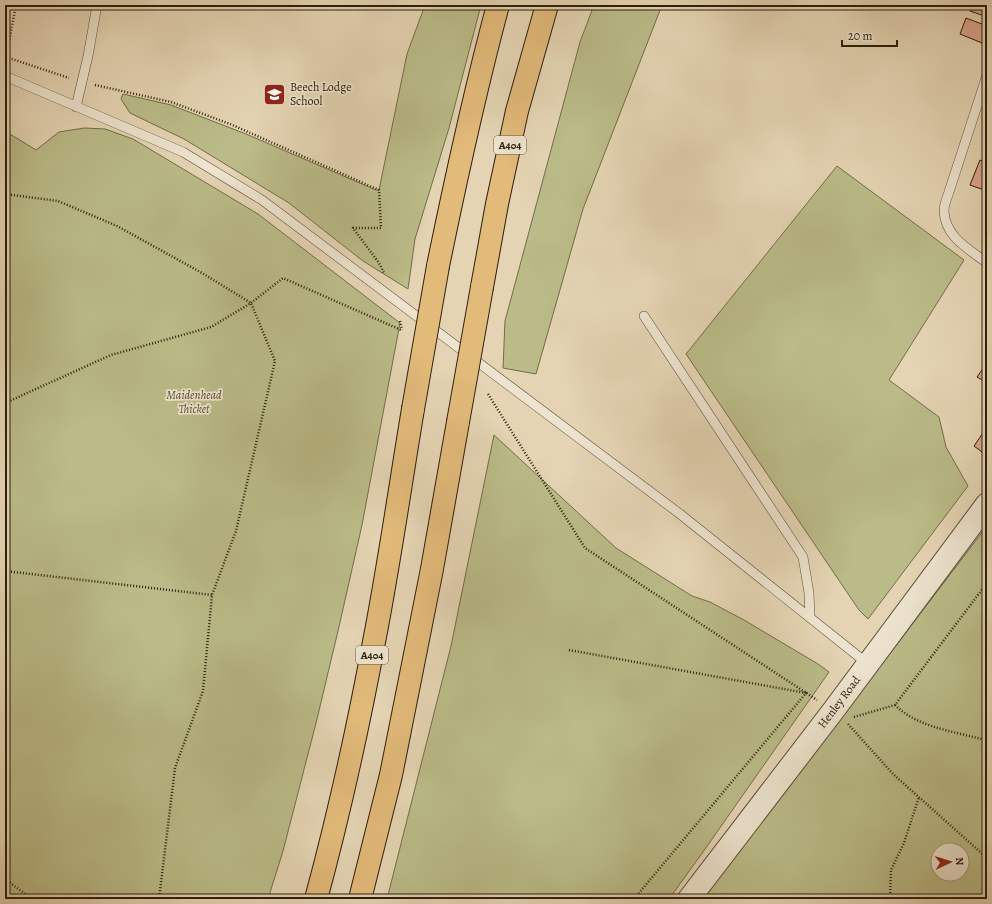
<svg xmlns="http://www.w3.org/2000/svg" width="992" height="904" font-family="Alegreya,serif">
  <rect width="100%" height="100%" fill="#e4d4b3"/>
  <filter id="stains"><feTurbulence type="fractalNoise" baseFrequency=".005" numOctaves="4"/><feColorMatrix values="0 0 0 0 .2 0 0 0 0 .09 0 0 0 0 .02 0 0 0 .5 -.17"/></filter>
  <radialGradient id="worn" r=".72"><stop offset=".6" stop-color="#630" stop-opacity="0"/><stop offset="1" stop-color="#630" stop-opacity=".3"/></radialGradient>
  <path fill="#babb88" stroke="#726c4a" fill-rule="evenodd" d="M425 5H481L449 128 415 239 408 289 363 261 289 203 184 139 130 113 121 99 123 94 171 105 246 134 376 190H379L407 54Z
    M594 5H662L583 209 536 374 503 368 505 321 580 42Z
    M84 128 105 129 133 139 258 214 400 323 362 525 338 631 316 723 283 851 268 899H5V131L36 150 59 132Z
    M837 166 964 260 889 380 939 417 946 447 968 486 868 619 859 610 686 354Z
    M494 435 616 548 692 596 710 602 744 620 818 664 829 672 703 852 669 899H387L451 646Z
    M987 526V899H703ZM938 850H962V874H938Z"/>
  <path fill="#dba48b" stroke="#2b1e0c" d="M972 5H987V17L970 11Z
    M966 18 987 26V45L960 34Z
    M980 160 987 163V191L970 185Z
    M987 363V383L977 377Z
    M987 427V453L986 455 974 446Z"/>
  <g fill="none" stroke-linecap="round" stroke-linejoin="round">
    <defs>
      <path id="service" d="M987 75 948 195C946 200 944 206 944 211 945 237 969 249 987 263
        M5 76 183 152 262 200 680 514 868 664
        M76 107 88 56 97 5
        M644 316 803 557 809 593 810 618"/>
      <path id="tertiary" d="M689 899 833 711 987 504"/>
      <path id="trunk" d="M438 266C456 178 475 91 498 5
        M482 287 497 204 517 111 547 5
        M316 899C339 814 358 728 374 642 389 565 400 487 413 409
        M360 899 391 775 432 569 458 422"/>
    </defs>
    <use href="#service" stroke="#594c36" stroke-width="10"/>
    <use href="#tertiary" stroke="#594c36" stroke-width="24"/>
    <use href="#trunk" stroke="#2b1e0c" stroke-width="24"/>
    <path stroke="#2b1e0c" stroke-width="2.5" stroke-dasharray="1 2" stroke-linecap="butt" d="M6 57 69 78
      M5 63 16 5
      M95 85 171 102 230 124 379 190 381 228H353L379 263 384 273
      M5 194 58 201 117 226 202 273 251 303 275 361 236 531 212 595 203 691 175 768 159 899
      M400 321 402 330
      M488 394 585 548 817 700
      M5 403 111 355 211 327 251 303 283 278 401 330
      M5 571 212 595
      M569 650 806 693 634 899
      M895 705C917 727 952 731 981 739L987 742
      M854 717 895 705 987 583
      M848 724 893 774 987 858
      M5 879 32 899
      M890 899 891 870 904 843 919 797"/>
    <use href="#service" stroke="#ede3ce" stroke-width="9"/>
    <use href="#tertiary" stroke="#ede3ce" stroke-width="22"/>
    <use href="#trunk" stroke="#e2ba7a" stroke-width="22"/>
    <defs>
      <path id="trunk-bridge" d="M413 409 438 266
        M458 422 482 287"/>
    </defs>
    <use href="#trunk-bridge" stroke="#2b1e0c" stroke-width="24" stroke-linecap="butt"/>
    <use href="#trunk-bridge" stroke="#e2ba7a" stroke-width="22"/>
  </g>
  <defs>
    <symbol id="school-square" viewBox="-11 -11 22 22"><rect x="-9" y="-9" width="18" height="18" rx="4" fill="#8f2418" stroke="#ede3ce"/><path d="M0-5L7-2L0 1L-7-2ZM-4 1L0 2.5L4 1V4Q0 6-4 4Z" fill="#fff"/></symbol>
  </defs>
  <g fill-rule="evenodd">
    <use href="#school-square" x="262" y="82" width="25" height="25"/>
  </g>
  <g text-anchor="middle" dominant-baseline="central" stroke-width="3.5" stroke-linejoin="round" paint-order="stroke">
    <g fill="#ede3ce" stroke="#655946" stroke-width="1">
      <rect x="494" y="136" width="32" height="18" rx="3"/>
      <rect x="356" y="646" width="32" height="18" rx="3"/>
    </g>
    <g font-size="11" font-weight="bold" fill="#2b1e0c">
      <text x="510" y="145">A404</text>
      <text x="372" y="655">A404</text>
    </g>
    <g font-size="12" fill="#2b1e0c" stroke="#ede3ce" text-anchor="start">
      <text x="290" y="87">Beech Lodge<tspan x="290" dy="14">School</tspan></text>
    </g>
    <g font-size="12" font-style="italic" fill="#564d31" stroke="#ede3ce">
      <text x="194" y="395">Maidenhead<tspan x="194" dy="14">Thicket</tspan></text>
    </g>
    <g font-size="12" fill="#2b1e0c" stroke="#ede3ce">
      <text transform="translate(839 702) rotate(-53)">Henley Road</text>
    </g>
  </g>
  <rect width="992" height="904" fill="none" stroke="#e4d4b3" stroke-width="20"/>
  <rect x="6" y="6" width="980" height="892" fill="none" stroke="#2b1e0c" stroke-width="2"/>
  <rect x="10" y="10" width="972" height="884" fill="none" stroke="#2b1e0c"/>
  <g transform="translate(950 862) rotate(86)"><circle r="19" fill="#ede3ce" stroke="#9f9480"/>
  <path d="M0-3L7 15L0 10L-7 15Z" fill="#8f2418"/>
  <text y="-6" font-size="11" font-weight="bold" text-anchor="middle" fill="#2b1e0c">N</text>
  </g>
  <path d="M842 40v6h55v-6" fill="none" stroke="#2b1e0c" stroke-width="2"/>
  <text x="848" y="40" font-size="12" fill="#2b1e0c" stroke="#ede3ce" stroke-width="3" paint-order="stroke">20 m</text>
  <rect width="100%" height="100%" filter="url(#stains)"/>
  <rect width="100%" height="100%" fill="url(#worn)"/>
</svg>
